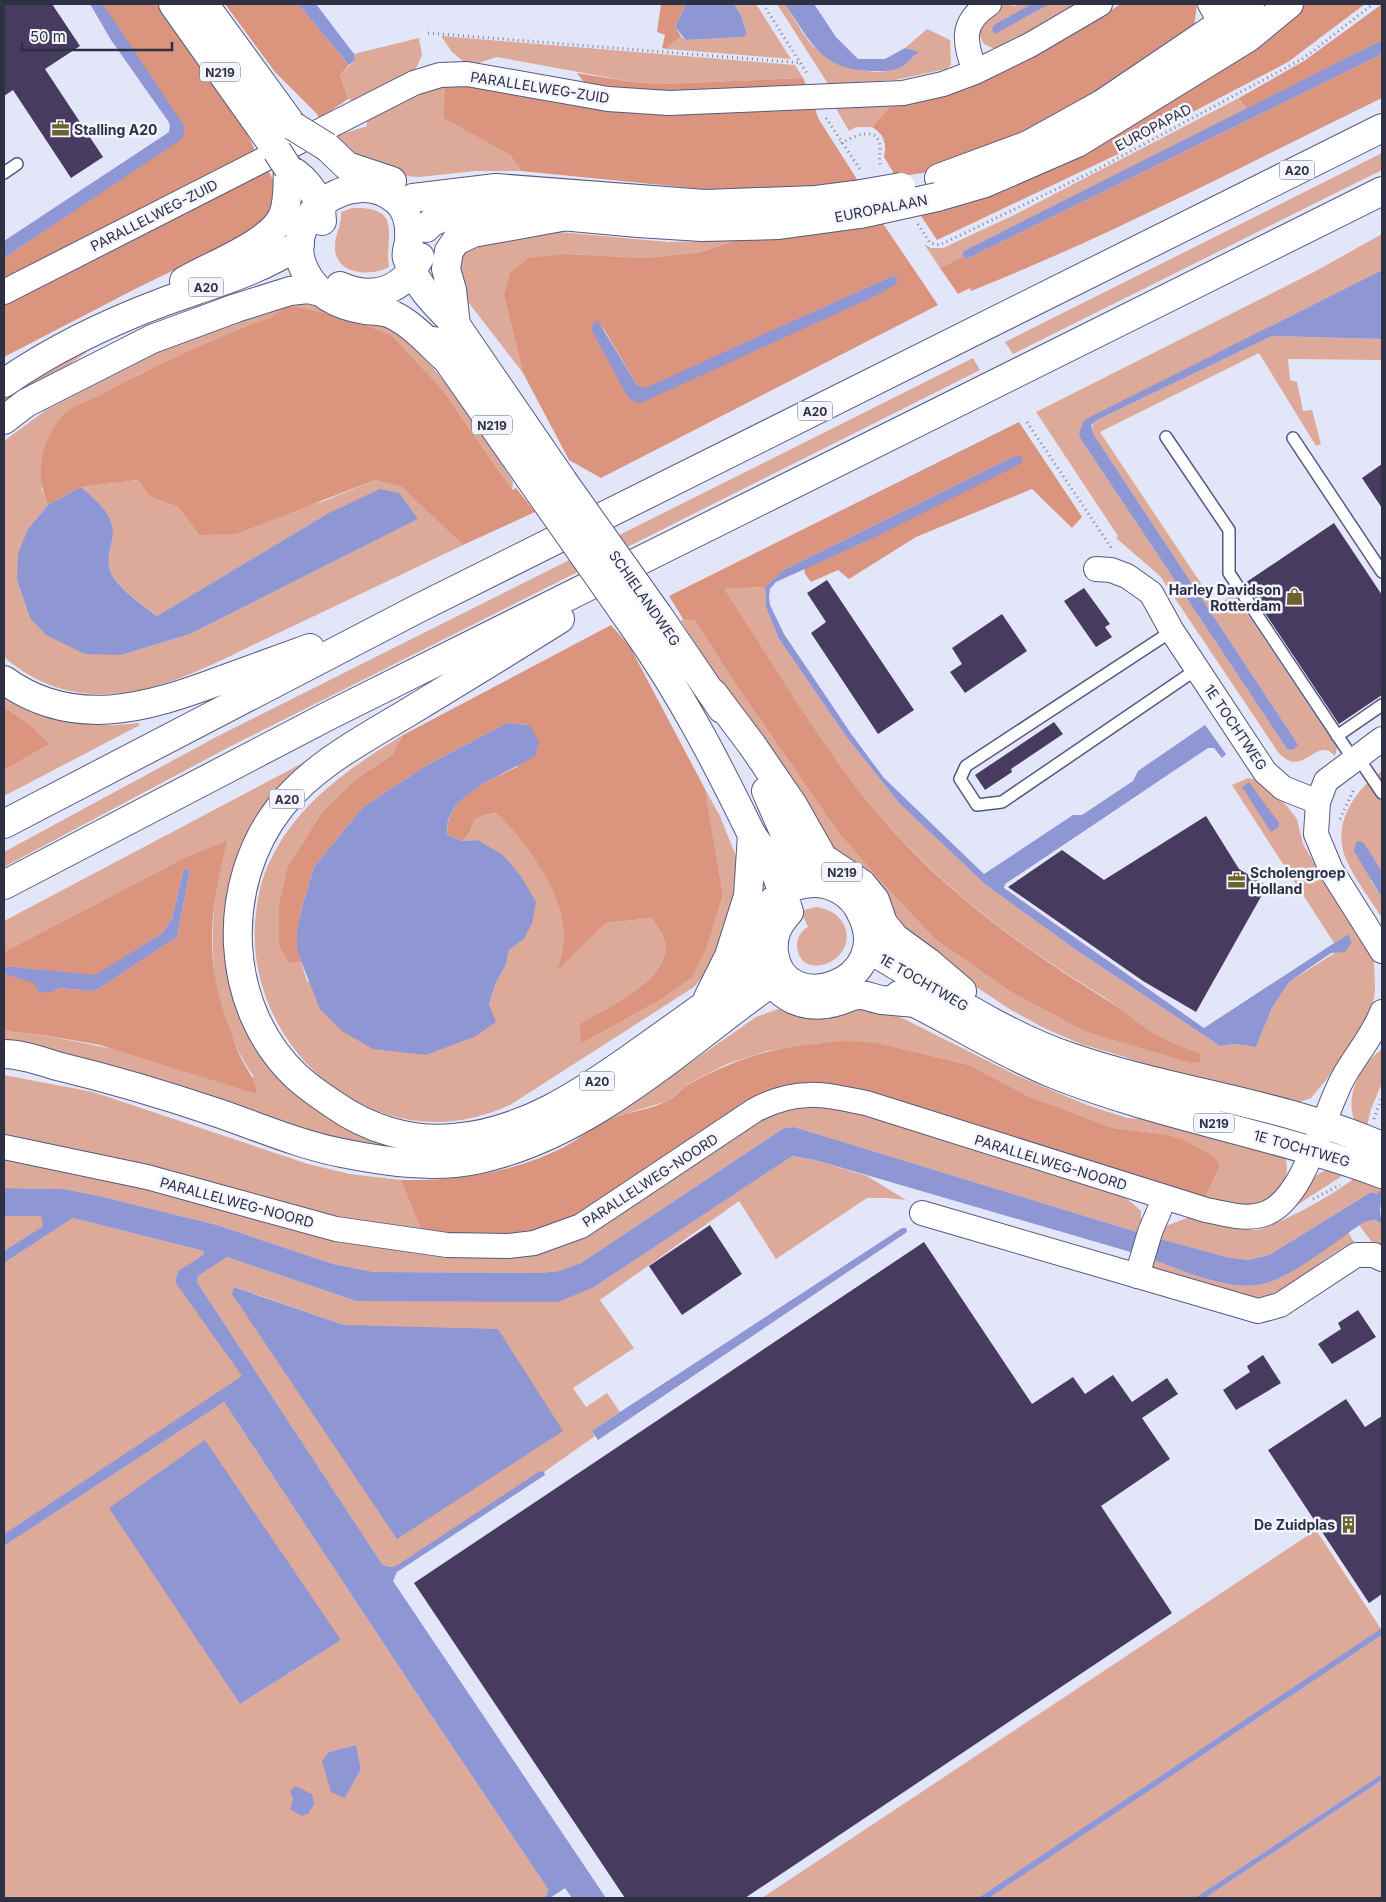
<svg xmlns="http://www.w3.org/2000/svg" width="1386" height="1902" font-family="Inter,sans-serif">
  <rect width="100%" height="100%" fill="#e3e6f9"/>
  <path fill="#dda999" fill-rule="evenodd" d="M734 4H756L791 59 666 49 681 36 686 40 743 37 747 33 741 15Z
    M777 4H785C793 16 805 39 815 48 843 70 894 87 917 51L905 48 927 29 950 40 951 65 946 69 895 80 828 84Z
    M1004 4 1014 6 1019 4H1086L999 51 984 44C971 26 990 13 1004 4Z
    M441 36 795 65 803 78 662 84 632 82 497 57 469 66 452 52Z
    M419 38 422 55 413 75 359 103 348 99 340 75 355 60 354 54Z
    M445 85V118L510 155 521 171H475L420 177 407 176 360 162 330 138 367 126 366 116 413 93Z
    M1239 98 1247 110 965 251 962 257 940 268 924 244 931 248H943L1012 216Z
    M895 101 872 127H856L849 131 834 105Z
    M1382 153V170L1013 354 1005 342Z
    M352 208C405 206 384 237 389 267 370 277 334 275 335 246 335 234 342 225 341 212Z
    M538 230 668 242 737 240 701 252 646 258 566 254 504 296 523 373 462 294 456 274 461 256 475 244Z
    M1382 234V270L1085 420 1079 433 1080 438 1287 749 1292 750 1297 743 1094 435 1092 425 1099 419 1272 336 1382 339V360L1288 359 1290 380 1297 382 1303 411 1312 410 1321 444 1316 446 1259 353 1100 432 1216 606 1234 594 1337 748 1335 756C1316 734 1303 781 1278 752L1160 576 1116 538 1118 536 1036 412 1314 272Z
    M306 301C330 308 359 313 383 324 426 344 486 439 513 482L512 490 444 392 367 326 297 307H285L269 318 138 375 41 488 48 505 28 529 17 580 30 618 121 655 190 634 418 519 327 514 157 616C145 606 115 586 110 571 106 558 112 546 113 533 113 513 95 499 81 487L138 480 150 497 178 507 199 535 324 501 375 480 401 485 463 545C400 575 336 606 272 636 220 660 163 694 104 694 66 695 33 682 4 657V441L46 410 215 323Z
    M87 352 4 410V393L67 355Z
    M973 358 980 370 231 746 4 867V852L218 736Z
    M765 587 766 607 779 639 848 739 900 804 986 885 1076 950 1220 1046 1235 1044 1256 1047 1272 1008 1289 982 1352 942 1348 934 1334 943 1232 785 1248 778 1256 780 1286 805 1297 819 1303 844 1311 858 1369 949 1374 961 1375 990 1373 1003 1362 1026 1326 1080 1311 1098 1291 1105 1209 1088 1125 1057 1081 1044 1046 1029 1011 1010 919 949 837 859 681 621 683 619 695 621 737 686 838 832 883 884 935 939 1011 992 1084 1031 1135 1045 1201 1054C1184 1047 1165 1041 1149 1031 1134 1022 1122 1009 1107 999 1023 948 942 889 878 814 820 745 773 664 723 589Z
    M4 693C57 719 78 730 138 723L140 725 4 796V770L50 744 29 724 4 707Z
    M403 735 392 755 356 779 322 812 288 866 301 961 307 981 495 1022 489 1004 496 982 506 965 509 950 524 939 478 840 463 841 470 832 474 820 484 815 498 813C531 847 569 898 564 948 563 956 559 964 557 971L606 923 652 918C656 925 663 934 665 942 673 979 604 1009 579 1024L581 1044 660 1000 691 977 704 951 723 895 705 789 720 816 739 864 736 906 714 963 694 987 510 1105C487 1115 463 1122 437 1122 332 1122 248 1025 255 922 257 900 261 877 272 857 299 802 352 766 403 735Z
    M314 757 295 779 230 928 285 1079 448 1153 344 1144 4 1049V1031L43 1035 254 1077C210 1012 208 956 217 881L184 858 4 952V921Z
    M1382 771V871L1364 843 1371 881 1382 898V918C1370 899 1355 880 1346 859 1331 824 1355 790 1382 771Z
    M816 907C828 909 838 913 844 925 860 961 799 984 797 946 797 937 801 931 808 927L801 911Z
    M861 1008 894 1014 1018 1076 1087 1105 1127 1118 1155 1120 1277 1147C1280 1151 1285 1156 1286 1161 1293 1187 1262 1207 1239 1206 1228 1206 1216 1202 1204 1200L1220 1166 1162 1134 1113 1128 1028 1096 969 1065 878 1043H818L767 1051 727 1064 688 1084 668 1101 611 1118 756 1017 778 1009Z
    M1382 1049V1083L1371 1109 1366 1130 1356 1124C1343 1099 1360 1065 1382 1049Z
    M4 1075 93 1092 308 1164 350 1174 401 1180 423 1235 370 1228 4 1140Z
    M832 1104 1125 1197 1141 1211V1223L1138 1225 1140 1233 794 1127 784 1128 581 1263 559 1271 539 1273 374 1272 333 1264 217 1225 99 1196 64 1189 4 1188V1156L422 1250 773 1110Z
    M791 1156 815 1160 867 1176 906 1200 887 1198H867L776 1259 739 1201 600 1300 634 1348 573 1388 586 1407 607 1393 620 1412 592 1431 595 1436 544 1472 396 1566 389 1567 382 1564 197 1282 198 1276 227 1257 356 1301 594 1287ZM235 1287 344 1325 232 1294Z
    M1336 1167 1348 1172 1291 1209C1305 1189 1310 1173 1336 1167Z
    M1359 1174 1382 1182V1197L1371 1192 1269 1255 1248 1260 1226 1257 1157 1238 1166 1226 1192 1216C1213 1223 1232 1231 1255 1230 1273 1229 1346 1188 1359 1174Z
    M20 1215 42 1216 43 1226 4 1251V1216Z
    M73 1218 204 1251 203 1255 178 1271 175 1282 243 1376 4 1534V1263Z
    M1373 1220 1382 1224V1246L1371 1241 1359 1225 1364 1222Z
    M1348 1232 1354 1242C1325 1255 1294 1288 1266 1296 1244 1302 1177 1277 1153 1271L1150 1263 1154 1260C1183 1271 1232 1292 1263 1284 1291 1277 1324 1249 1348 1232Z
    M224 1402 425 1706 548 1889 547 1895 542 1898H4V1546ZM157 1579 341 1640 240 1704ZM356 1745 361 1769 345 1798 329 1752Z
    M1316 1530 1381 1629 978 1898H762Z
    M1382 1635V1774L1195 1898H989Z
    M1382 1780V1898H1205Z"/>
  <path fill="#db957f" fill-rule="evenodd" d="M103 4H160L246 131 255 150 220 172 4 284V258L182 138Z
    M225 4H298L349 65 340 75 348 99 319 119 317 114 275 72Z
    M661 4H686L675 27 681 36 666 49 662 48 665 35 657 32Z
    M1121 4H1197L1194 27 1070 117 942 170 896 177 884 157C887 142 884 135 872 127L895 101 1103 15Z
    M1303 4H1365L1288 62 1166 126 1116 155 937 240 919 213 1292 14Z
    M1382 4V40L1247 110 1239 98 1304 61Z
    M1382 54V98C1246 164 1112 235 971 291L970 288 958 294 940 268 962 257 967 259Z
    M577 73 632 82 662 84 803 78 808 89 661 94 589 89Z
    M445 85 814 105 818 118 860 184 732 192 521 171 510 155 444 118Z
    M268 170 276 186 271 215 245 236 139 287 4 357V301Z
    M882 222 938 305 601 478 569 460 523 373 504 296 510 273 529 258 566 254 646 258 701 252 737 240ZM890 277H896L628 397 602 326 637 385 645 389Z
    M285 307H297L323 313 367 326 392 336 444 392 512 490 516 488 535 512 463 545 401 486 375 480 236 534 199 535 178 507 150 497 138 480 81 487 48 505C34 474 41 442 62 416 70 407 88 401 99 396 154 366 211 340 269 318Z
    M1019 422 1082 517 1072 528 1032 489 916 537 849 579 838 570 811 582 805 574 804 568 867 541 1015 456 785 569 765 587 724 589C774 665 820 745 878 814 942 890 1023 948 1107 1000 1122 1009 1135 1022 1150 1031 1165 1041 1184 1047 1201 1054L1200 1062 1192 1063 1084 1031 1011 992 935 939 883 884 838 832 737 686 695 621 683 619 669 596Z
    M611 625 630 647 705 789 723 895 705 951 692 977 660 1000 581 1044 579 1024C604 1009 673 979 665 942 663 934 656 925 652 918L606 923 556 972C559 964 562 957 563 949 571 902 529 845 497 813L484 815 474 820 470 832 463 841 447 835C445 798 488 780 517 767L529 725 507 723 429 764 363 807 314 867 301 911 297 948 301 961 289 963 279 945V905L288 866 322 812 356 779 392 755 403 735Z
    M4 707 29 724 50 744 4 770Z
    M227 841C211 907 203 959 228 1024 232 1035 235 1046 240 1056 248 1072 253 1075 257 1094L100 1045 43 1035 4 1031V974L57 988 95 991 177 937 190 871 187 868 183 871 172 919 161 934 95 976 4 966V952L184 858Z
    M847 1041 878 1043 969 1065 1028 1096 1113 1128 1162 1134 1182 1139 1214 1157 1220 1166 1204 1200 813 1088 612 1199 533 1235H423L401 1180C457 1181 513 1173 564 1147 580 1139 595 1124 612 1118 630 1111 650 1110 667 1101 676 1097 682 1087 691 1083 747 1053 783 1045 847 1041Z"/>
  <path fill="#8f96d4" d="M90 4H103L185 127 182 139 4 258V241L169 132 170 125 168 121 111 40Z
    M298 4H316L354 54 355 60 349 65Z
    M686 4H734L741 15 747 34 743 37 686 40 675 27Z
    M785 4H814L836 37 858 59H885L905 48 917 51 918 53C912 56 908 64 901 67 891 72 881 71 870 71 820 69 811 42 785 4Z
    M1032 4H1049L995 34 992 30 994 25Z
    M1382 40V54L967 259 962 257 964 251Z
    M1382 270V339L1272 336 1099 419 1091 425 1094 435 1297 743 1298 746 1292 750 1287 749 1080 438 1079 433 1084 420Z
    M890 277H896L898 280 895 285 871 298 641 403 635 402 628 397 591 329 595 321H598L637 385 645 388Z
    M1015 456 1022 457V463L867 541 776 582 770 589 769 597 770 605 784 634 852 735 884 778 984 874 1073 815H1082L1133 781 1138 771 1205 725 1226 754 1222 758 1214 748H1208L1005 884 1004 888 1204 1028 1348 934 1352 942 1345 952 1331 953 1289 982 1272 1008 1256 1047 1235 1044 1220 1046 1076 950 986 885 900 804 848 739 779 639 766 607 765 587 785 569Z
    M81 487C95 499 113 513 113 533 112 546 106 557 110 571 115 586 145 607 157 616L327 514 380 489 399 493 418 519 190 634 121 655 85 654 46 635 30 618 17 580 18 554 28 529 48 505Z
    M507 723 529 725 539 741 535 756C505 775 443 793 447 835L463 841 478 840 503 855 520 875 536 902 532 923 524 939 509 950 506 965 496 982 489 1004 496 1022 476 1036 426 1055 373 1049 342 1031 320 1009 301 961 297 948V934L301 911 314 867 363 807 429 764Z
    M1249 782 1279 823V827L1271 832 1242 787Z
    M1360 841 1364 843 1382 871V898L1354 851 1356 842Z
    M187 868 190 871 177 937 95 991 58 988 50 993 39 992 34 983 4 974V966L95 975 161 934 172 919 183 871Z
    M794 1127 1140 1233 1134 1253 815 1160 792 1156 594 1287 558 1302 356 1301 227 1257 198 1276 197 1282 382 1564 389 1567 396 1566 540 1471 544 1472 545 1475 397 1572 393 1581 606 1898H572L565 1888 550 1898H542L547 1895 548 1889 425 1706 224 1402 4 1546V1534L242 1376 175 1282 178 1271 203 1255 204 1251 73 1218 4 1263V1251L43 1226 41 1216H4V1188L64 1189 99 1196 217 1225 333 1264 374 1272 539 1273 559 1271 581 1263 784 1128Z
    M1382 1190 1380 1211 1382 1224 1374 1220 1364 1222C1337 1240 1293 1277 1263 1284 1231 1292 1183 1271 1154 1260L1157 1238 1226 1257 1248 1260 1269 1255 1371 1192 1376 1194Z
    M902 1228H906L907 1232 598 1440 592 1431 620 1412Z
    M234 1287 344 1325 498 1329 563 1431 397 1539 232 1294Z
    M205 1440 341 1640 240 1704 109 1508Z
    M1382 1628V1635L989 1898H978Z
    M356 1745 361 1769 345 1798 331 1792 322 1761 329 1752Z
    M1382 1774V1780L1205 1898H1195Z
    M295 1786 312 1794 314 1804 309 1813 302 1816 290 1809 293 1799 290 1791Z"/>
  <path fill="#473b60" d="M4 4H52L80 46 45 69 103 157 71 178 13 90 4 96Z
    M1382 464V508L1362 478Z
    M1334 523 1382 595V695L1339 724 1245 583Z
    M827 580 914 710 878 734 811 633 826 622 807 593Z
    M1084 588 1110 624 1105 627 1112 637 1096 647 1064 601Z
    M1002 614 1027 651 965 693 950 672 962 664 952 648Z
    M1054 722 1063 734 1011 769 1012 772 985 790 975 775Z
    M1206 816 1239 869 1267 886 1196 1012 1143 981 1008 887 1062 850 1104 880Z
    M710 1225 742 1274 682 1315 649 1266Z
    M924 1242 1032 1404 1073 1377 1085 1394 1113 1375 1132 1402 1167 1378 1178 1394 1142 1418 1170 1459 1101 1506 1172 1613 745 1898H625L414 1583Z
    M1358 1310 1376 1337 1332 1364 1318 1344 1341 1329 1338 1323Z
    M1263 1355 1281 1383 1236 1410 1223 1390 1250 1372 1247 1366Z
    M1346 1399 1365 1427 1382 1416V1594L1369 1603 1268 1450Z"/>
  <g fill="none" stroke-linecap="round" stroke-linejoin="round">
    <defs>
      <path id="lane" d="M4 173 17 164
        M1166 437 1229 530V573L1353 759
        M1293 438 1382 572
        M1172 631 966 766 960 779 977 805 1002 802 1197 669
        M1337 736 1382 705
        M1357 756 1382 793"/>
      <path id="street" d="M1210 4 1222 25 1238 32
        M975 72C965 43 959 23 989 4
        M4 292 414 83 440 75 467 74 608 99 669 103 903 93 943 84 975 72 1030 45 1100 4
        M1096 569 1111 570 1127 576 1151 593 1172 631 1265 772 1283 788 1318 802 1316 834 1331 870 1382 951
        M1318 802 1326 781 1382 739
        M4 1147 147 1177 336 1229 447 1245 508 1246 534 1243 581 1226 755 1110C796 1088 823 1094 866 1103L1206 1210C1226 1214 1247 1221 1267 1213 1306 1196 1323 1114 1343 1078 1355 1056 1373 1036 1382 1012
        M922 1213 1258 1311 1280 1305 1356 1255H1374L1382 1259
        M1137 1276 1150 1232 1165 1197"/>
      <path id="secondary" d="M939 178 1028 145 1102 104 1250 4
        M937 197 985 183 1077 143 1249 37 1289 4
        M413 198 496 188 705 204 816 200 855 195
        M426 228 432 222 456 213 495 210 638 223 702 227 779 225 860 214"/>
      <path id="primary" d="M173 4 277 151
        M204 4 293 126
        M327 147 347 166 392 181
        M288 168C307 179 322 199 322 221
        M340 286C375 301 403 291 420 257
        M449 310 456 325 563 481
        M456 325 452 290 446 269 449 251 456 241 473 233 567 216
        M434 341 540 493
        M444 357C428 342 411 323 391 314 383 311 373 311 365 310 340 306 318 296 306 273 276 219 352 162 397 201 408 211 410 226 409 240 409 246 405 252 407 258 415 285 437 306 456 325
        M658 615 722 709
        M634 627C680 692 716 761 751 833 757 844 767 853 772 865 779 880 784 896 789 912 778 924 772 936 774 953 783 1021 899 983 860 911 852 894 833 883 814 883 752 883 737 972 794 1000 808 1006 824 1006 839 1001 846 999 851 995 860 995 867 995 874 999 882 1000 893 1001 905 1002 916 1003
        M713 693 752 745 793 805 823 858 862 884 875 900 883 923 895 938 928 962 962 991
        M766 791 795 857 813 883
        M867 948C933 986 997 1032 1070 1057 1172 1092 1283 1103 1382 1146
        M899 995C951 1020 998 1051 1051 1073 1158 1116 1274 1134 1382 1174"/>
      <path id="highway" d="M184 281C211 265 272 243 283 215 289 200 287 184 288 168
        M4 383C53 349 107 323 163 302 209 285 259 272 300 244
        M4 420 26 403 152 339 236 308 290 291 308 289 321 292
        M560 619C509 651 458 682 407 713 362 740 314 765 281 806 219 884 223 1008 297 1077 308 1087 321 1096 333 1104 368 1129 411 1142 454 1138 524 1132 580 1094 635 1055 664 1034 693 1014 722 993L737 982 759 957
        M4 680C73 730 147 708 219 681 250 670 280 659 310 648
        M4 824 417 609 1382 128
        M4 885 330 715 1382 191
        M708 998 729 956 748 896 752 835
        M4 1054C21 1054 40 1061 57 1066 111 1079 165 1095 218 1113 259 1127 300 1145 342 1153 386 1162 435 1169 480 1159 592 1134 681 1047 772 982"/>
    </defs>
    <use href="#lane" stroke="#555a81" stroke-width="14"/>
    <use href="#street" stroke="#555a81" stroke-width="26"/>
    <use href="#secondary" stroke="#555a81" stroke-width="30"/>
    <use href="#primary" stroke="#555a81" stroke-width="30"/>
    <use href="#highway" stroke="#555a81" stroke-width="30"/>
    <path stroke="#808395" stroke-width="3" stroke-dasharray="1 4" stroke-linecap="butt" d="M763 4 808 75
      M428 33 802 63
      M826 118 861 171
      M841 143C854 136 879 124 880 148 880 156 878 161 882 168
      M918 224 930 243 940 245 1096 170 1304 58 1373 4
      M1027 422 1112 549
      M1340 819 1354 789
      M1374 1119 1382 1096
      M1313 1199 1340 1185"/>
    <use href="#lane" stroke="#fff" stroke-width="11"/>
    <use href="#street" stroke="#fff" stroke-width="24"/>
    <use href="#secondary" stroke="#fff" stroke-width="28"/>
    <use href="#primary" stroke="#fff" stroke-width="28"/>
    <use href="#highway" stroke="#fff" stroke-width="28"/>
    <defs>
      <path id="secondary-bridge" d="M855 195 901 187
        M860 214 937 197"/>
      <path id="primary-bridge" d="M293 126 327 147
        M277 151 288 168
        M563 481 658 615
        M540 493 634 627"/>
    </defs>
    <use href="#secondary-bridge" stroke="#555a81" stroke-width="30" stroke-linecap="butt"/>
    <use href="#primary-bridge" stroke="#555a81" stroke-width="30" stroke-linecap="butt"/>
    <use href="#secondary-bridge" stroke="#fff" stroke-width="28"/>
    <use href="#primary-bridge" stroke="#fff" stroke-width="28"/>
  </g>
  <defs>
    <symbol id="office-bare" viewBox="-9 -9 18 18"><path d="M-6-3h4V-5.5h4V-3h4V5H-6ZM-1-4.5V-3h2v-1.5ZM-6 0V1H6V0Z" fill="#6c622e" stroke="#f3f4fe" stroke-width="2.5" paint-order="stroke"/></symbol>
    <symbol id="shop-bare" viewBox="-9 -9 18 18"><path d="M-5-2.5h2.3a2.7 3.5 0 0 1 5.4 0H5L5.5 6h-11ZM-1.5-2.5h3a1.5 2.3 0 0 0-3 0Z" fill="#6c622e" stroke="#f3f4fe" stroke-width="2.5" paint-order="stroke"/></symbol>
    <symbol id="building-bare" viewBox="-9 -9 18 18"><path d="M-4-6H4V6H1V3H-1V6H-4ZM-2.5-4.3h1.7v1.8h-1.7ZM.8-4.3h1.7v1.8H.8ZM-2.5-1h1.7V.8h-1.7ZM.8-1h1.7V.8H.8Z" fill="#6c622e" stroke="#f3f4fe" stroke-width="2.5" paint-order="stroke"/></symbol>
  </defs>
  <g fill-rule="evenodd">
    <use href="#office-bare" x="48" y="116" width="25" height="25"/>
    <use href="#shop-bare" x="1282" y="584" width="25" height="25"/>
    <use href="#office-bare" x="1224" y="868" width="25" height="25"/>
    <use href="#building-bare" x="1336" y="1512" width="25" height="25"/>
  </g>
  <g text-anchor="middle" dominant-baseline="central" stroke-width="5" stroke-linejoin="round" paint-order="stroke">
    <g fill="#f3f4fe" stroke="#696c7b" stroke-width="1">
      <rect x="200" y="62.5" width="40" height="19" rx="4"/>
      <rect x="1279.5" y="160.5" width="35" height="19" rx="4"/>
      <rect x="188.5" y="277.5" width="35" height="19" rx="4"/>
      <rect x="797.5" y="401.5" width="35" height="19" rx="4"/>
      <rect x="472" y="415.5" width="40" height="19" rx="4"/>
      <rect x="269.5" y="789.5" width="35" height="19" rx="4"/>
      <rect x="822" y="862.5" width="40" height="19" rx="4"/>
      <rect x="579.5" y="1071.5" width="35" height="19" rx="4"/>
      <rect x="1194" y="1113.5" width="40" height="19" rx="4"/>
    </g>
    <g font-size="12" font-weight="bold" fill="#2e3143">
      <text x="220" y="72">N219</text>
      <text x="1297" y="170">A20</text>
      <text x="206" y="287">A20</text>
      <text x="815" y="411">A20</text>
      <text x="492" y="425">N219</text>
      <text x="287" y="799">A20</text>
      <text x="842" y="872">N219</text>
      <text x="597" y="1081">A20</text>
      <text x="1214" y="1123">N219</text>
    </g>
    <g font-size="14" fill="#2e3143" stroke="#f3f4fe">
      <text transform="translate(540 87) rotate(9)">PARALLELWEG-ZUID</text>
      <text transform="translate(1153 127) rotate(-28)">EUROPAPAD</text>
      <text transform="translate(881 208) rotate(-11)">EUROPALAAN</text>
      <text transform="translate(154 215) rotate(-27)">PARALLELWEG-ZUID</text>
      <text transform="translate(645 598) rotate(55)">SCHIELANDWEG</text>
      <text transform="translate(1236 727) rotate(56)">1E TOCHTWEG</text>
      <text transform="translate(924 982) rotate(30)">1E TOCHTWEG</text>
      <text transform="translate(1302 1148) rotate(16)">1E TOCHTWEG</text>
      <text transform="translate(1051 1162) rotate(17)">PARALLELWEG-NOORD</text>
      <text transform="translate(650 1180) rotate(-33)">PARALLELWEG-NOORD</text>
      <text transform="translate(237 1202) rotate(15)">PARALLELWEG-NOORD</text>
    </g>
    <g font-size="14" font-weight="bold" fill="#2e3143" stroke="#f3f4fe" text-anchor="start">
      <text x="74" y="129">Stalling A20</text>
      <text x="1281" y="589" text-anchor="end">Harley Davidson<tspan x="1281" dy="16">Rotterdam</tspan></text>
      <text x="1250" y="872">Scholengroep<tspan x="1250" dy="16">Holland</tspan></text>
      <text x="1335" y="1524" text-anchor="end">De Zuidplas</text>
    </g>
  </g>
  <rect width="1386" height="1902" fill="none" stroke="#2e3143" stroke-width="10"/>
  <path d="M22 42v8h150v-8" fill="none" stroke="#2e3143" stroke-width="2.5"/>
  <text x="30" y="42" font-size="15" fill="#2e3143" stroke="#f3f4fe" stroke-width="4" paint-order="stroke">50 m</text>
</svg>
